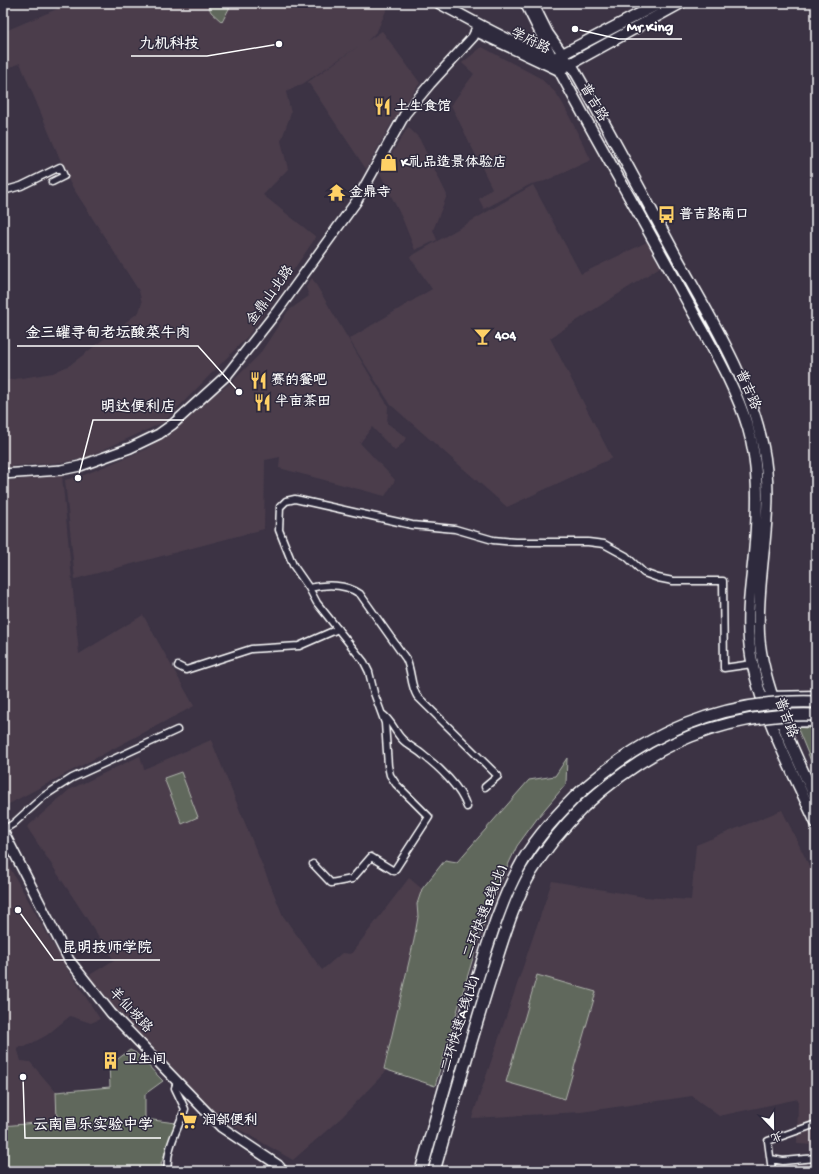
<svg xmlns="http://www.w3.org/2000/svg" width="819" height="1174" font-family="'Gochi Hand','LXGW WenKai TC',sans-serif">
  <rect width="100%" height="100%" fill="#3c3344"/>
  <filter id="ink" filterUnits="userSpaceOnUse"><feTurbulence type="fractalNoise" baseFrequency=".025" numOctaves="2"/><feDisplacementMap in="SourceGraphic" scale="8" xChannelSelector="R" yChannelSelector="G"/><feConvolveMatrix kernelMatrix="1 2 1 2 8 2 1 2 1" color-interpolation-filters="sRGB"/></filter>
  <g filter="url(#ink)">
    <path fill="#4b3e4c" d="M55 3H386L389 4 377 31 367 41 382 31 420 83 391 124 366 169 308 82 360 45 304 83 286 92 291 113 281 141 288 169 263 195 316 237 248 336 164 422 85 458 66 462 3 467V381L53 373 70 365 139 312 142 303 139 291 70 183 20 63 3 70V32L57 9Z
      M482 47 540 78 556 93 563 104 591 160 545 181 531 184 484 209 479 199 492 188 451 105 474 74 462 63Z
      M408 127 419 138 447 195 433 230 437 240 415 250 403 220 380 173Z
      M533 185 581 274 647 242 660 267 550 338 612 458 507 507 391 405 349 339 432 289 410 257Z
      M312 278 388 406 387 423 407 438 395 451 372 427 360 443 395 480 385 496 279 468 280 457 265 460 264 529 75 579 65 480 84 475 147 449 216 389 219 392 234 380 259 355 288 311 309 296 306 287Z
      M62 476 79 654 143 615 194 706 3 807V481Z
      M211 740 283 916 322 970 342 953 351 954 409 878 422 889 417 904 418 917 414 940 384 1069 387 1070 342 1117 293 1160 221 1119 192 1092 124 1019 88 976 114 960 27 827 69 790 140 756 144 769Z
      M782 810 816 880V1145L797 1144 798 1099 719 1116 692 1096 581 1112 472 1118 552 881 644 897 691 900 696 845Z
      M3 856 65 965 100 1019 91 1023 70 1016 47 1035 25 1047H17L21 1061 30 1062 56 1092 58 1121 3 1126Z"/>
    <path fill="#61685b" stroke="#b0b4ad" d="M207 3H232L222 22 211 12Z
      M797 727 816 729V773Z
      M567 758 566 784 539 816 517 846 501 880 481 931 435 1086 384 1069 414 940 418 917 417 904 422 889 445 860 457 862 529 780 555 776Z
      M181 772 198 817 182 824 164 778Z
      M537 975 596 992 565 1099 506 1082Z
      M130 1050 136 1053 163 1081 145 1094V1119L176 1123 161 1164 164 1171H3V1126L57 1121 56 1092 110 1087 109 1063 115 1061Z"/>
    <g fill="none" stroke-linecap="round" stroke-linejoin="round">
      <defs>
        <path id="street" d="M3 191 21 186 60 167 64 176 52 182
          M309 588C326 584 346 584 360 594L406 659C412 671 410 684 417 696L498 776 485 787
          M178 666 186 670 251 649 299 646 338 629
          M382 714C391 720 394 730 401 738 408 746 416 749 423 755 439 767 461 788 467 807
          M3 830 13 824 44 796 72 778 177 730
          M313 864 331 883 352 879 371 857 394 871 429 817 396 784 390 775 388 766 385 723 374 693 369 672 364 662 317 603 309 588 293 565 279 530 280 507 286 501 295 499 412 525 455 529 493 540 515 542H588L604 544 626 556 644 573 658 578 673 581H723L724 668 752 664
          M771 1159 783 1161 816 1158
          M168 1171C165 1150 178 1129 185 1109L175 1088 177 1082
          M772 1171 768 1141 816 1124"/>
        <path id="secondary" d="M525 3 554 61
          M533 3 548 33 567 60
          M3 474 61 470 80 466 130 448 159 434 173 424 227 375 278 310 356 202 405 114 430 84 473 37 479 25
          M3 831 69 960 111 1013 221 1127 278 1165 283 1171"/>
        <path id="primary" d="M439 3C478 24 528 53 571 64
          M476 31 559 70 681 3
          M553 59 660 3
          M571 64C607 126 640 189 674 252 708 314 749 377 763 447 776 509 756 572 759 634 762 686 794 752 816 799
          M559 70C603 152 650 232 694 314 714 351 736 388 748 428 759 465 758 504 755 542 753 574 746 607 749 640 754 700 791 768 816 823
          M768 697 816 696
          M777 722 816 721"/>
        <path id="highway" d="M421 1171C439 1107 457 1042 477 979 489 941 500 903 519 868 533 841 554 818 575 797
          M434 1171C452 1107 470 1043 490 979 502 943 512 905 531 872 546 847 564 826 584 806"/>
      </defs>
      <use href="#street" stroke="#fff" stroke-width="9"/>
      <use href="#secondary" stroke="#fff" stroke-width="12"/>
      <use href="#primary" stroke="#fff" stroke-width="13"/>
      <use href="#highway" stroke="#fff" stroke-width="14"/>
      <use href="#street" stroke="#2f2a3d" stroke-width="6"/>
      <use href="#secondary" stroke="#2f2a3d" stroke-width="9"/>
      <use href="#primary" stroke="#2f2a3d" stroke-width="10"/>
      <use href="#highway" stroke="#2f2a3d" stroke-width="11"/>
      <defs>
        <path id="highway-bridge" d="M575 797C644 733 721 699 816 702
          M584 806C651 744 724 712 816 715"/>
      </defs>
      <use href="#highway-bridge" stroke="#fff" stroke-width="14" stroke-linecap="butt"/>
      <use href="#highway-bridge" stroke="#2f2a3d" stroke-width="11"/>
    </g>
  </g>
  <defs>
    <symbol id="restaurant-bare" viewBox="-9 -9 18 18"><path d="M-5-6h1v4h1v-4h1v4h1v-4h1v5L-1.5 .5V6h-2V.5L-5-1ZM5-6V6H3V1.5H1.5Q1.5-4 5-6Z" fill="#ffd166" stroke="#2f2a3d" stroke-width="2.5" paint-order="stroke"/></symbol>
    <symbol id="shop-bare" viewBox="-9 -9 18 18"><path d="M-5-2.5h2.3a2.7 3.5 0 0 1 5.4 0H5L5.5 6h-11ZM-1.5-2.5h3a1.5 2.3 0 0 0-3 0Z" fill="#ffd166" stroke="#2f2a3d" stroke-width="2.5" paint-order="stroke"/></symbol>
    <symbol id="temple-bare" viewBox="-9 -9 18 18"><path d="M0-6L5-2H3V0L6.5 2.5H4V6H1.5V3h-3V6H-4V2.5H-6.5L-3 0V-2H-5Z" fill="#ffd166" stroke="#2f2a3d" stroke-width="2.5" paint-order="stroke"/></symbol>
    <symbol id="bus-bare" viewBox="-9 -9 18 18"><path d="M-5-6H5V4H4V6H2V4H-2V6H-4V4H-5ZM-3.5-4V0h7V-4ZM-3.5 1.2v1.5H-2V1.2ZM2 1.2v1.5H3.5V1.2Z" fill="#ffd166" stroke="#2f2a3d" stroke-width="2.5" paint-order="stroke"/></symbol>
    <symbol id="bar-bare" viewBox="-9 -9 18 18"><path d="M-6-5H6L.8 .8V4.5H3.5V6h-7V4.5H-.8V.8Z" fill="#ffd166" stroke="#2f2a3d" stroke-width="2.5" paint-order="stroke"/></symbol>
    <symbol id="building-bare" viewBox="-9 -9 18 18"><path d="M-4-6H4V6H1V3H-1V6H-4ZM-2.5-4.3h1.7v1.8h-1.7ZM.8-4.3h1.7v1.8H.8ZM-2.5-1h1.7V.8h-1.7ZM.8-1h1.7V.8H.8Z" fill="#ffd166" stroke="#2f2a3d" stroke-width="2.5" paint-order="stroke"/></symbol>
    <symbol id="supermarket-bare" viewBox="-9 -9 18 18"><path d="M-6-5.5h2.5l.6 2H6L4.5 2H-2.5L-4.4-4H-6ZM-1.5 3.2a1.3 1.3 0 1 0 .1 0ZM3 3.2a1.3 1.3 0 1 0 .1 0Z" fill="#ffd166" stroke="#2f2a3d" stroke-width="2.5" paint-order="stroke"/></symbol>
  </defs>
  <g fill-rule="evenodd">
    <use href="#restaurant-bare" x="370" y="94" width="25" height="25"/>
    <use href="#shop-bare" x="376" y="150" width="25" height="25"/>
    <use href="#temple-bare" x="324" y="180" width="25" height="25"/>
    <use href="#bus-bare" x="654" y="202" width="25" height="25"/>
    <use href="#bar-bare" x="470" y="324" width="25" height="25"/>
    <use href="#restaurant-bare" x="246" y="368" width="25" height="25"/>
    <use href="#restaurant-bare" x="250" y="390" width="25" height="25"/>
    <use href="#building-bare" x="98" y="1048" width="25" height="25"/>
    <use href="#supermarket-bare" x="176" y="1108" width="25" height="25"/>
  </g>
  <g text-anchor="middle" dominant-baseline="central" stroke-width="3" stroke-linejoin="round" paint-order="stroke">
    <g font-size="14" fill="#fff" stroke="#2f2a3d">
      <text transform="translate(530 42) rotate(26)">学府路</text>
      <text transform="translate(593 103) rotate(60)">普吉路</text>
      <text transform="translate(271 296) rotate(-54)">金鼎山北路</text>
      <text transform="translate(747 390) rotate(67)">普吉路</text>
      <text transform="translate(785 718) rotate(70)">普吉路</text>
      <text transform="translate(486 912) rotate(-69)">二环快速B线(北)</text>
      <text transform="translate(130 1011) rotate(47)">羊仙坡路</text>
      <text transform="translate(461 1024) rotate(-73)">二环快速A线(北)</text>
    </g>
    <g font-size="14" font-weight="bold" fill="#fff" stroke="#2f2a3d" text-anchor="start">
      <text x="395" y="107">土生食馆</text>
      <text x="401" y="163">K礼品造景体验店</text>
      <text x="349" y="193">金鼎寺</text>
      <text x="679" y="215">普吉路南口</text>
      <text x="495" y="336">404</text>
      <text x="271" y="381">赛的餐吧</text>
      <text x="275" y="402">半亩茶田</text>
      <text x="124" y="1060">卫生间</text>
      <text x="202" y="1121">润邻便利</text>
    </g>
  </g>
  <path fill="none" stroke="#fff" stroke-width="1.5" d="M575 29L619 39H682M279 44L207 56H131M239 392L198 346H17M78 478L93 420H184M18 910L54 960H160M23 1077L25 1138H161"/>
  <g fill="#fff" stroke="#2f2a3d" stroke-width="1.5">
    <circle cx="575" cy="29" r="4"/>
    <circle cx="279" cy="44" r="4"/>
    <circle cx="239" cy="392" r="4"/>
    <circle cx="78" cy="478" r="4"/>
    <circle cx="18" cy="910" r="4"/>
    <circle cx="23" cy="1077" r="4"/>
  </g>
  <g font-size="15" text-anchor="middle" font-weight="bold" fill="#fff" stroke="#2f2a3d" stroke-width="3" stroke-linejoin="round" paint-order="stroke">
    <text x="650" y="31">Mr King</text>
    <text x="169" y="48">九机科技</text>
    <text x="108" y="337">金三罐寻甸老坛酸菜牛肉</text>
    <text x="138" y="411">明达便利店</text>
    <text x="107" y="952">昆明技师学院</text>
    <text x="93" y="1129">云南昌乐实验中学</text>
  </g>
  <rect width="819" height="1174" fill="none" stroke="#2f2a3d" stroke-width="16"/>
  <rect x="8" y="8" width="803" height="1158" fill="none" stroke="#fff" stroke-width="1.5" filter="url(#ink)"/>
  <g transform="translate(773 1128) rotate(158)" stroke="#2f2a3d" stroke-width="3" paint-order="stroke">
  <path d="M0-3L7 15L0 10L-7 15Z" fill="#ffffff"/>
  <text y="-6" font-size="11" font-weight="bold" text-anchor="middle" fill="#ffffff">北</text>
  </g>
</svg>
